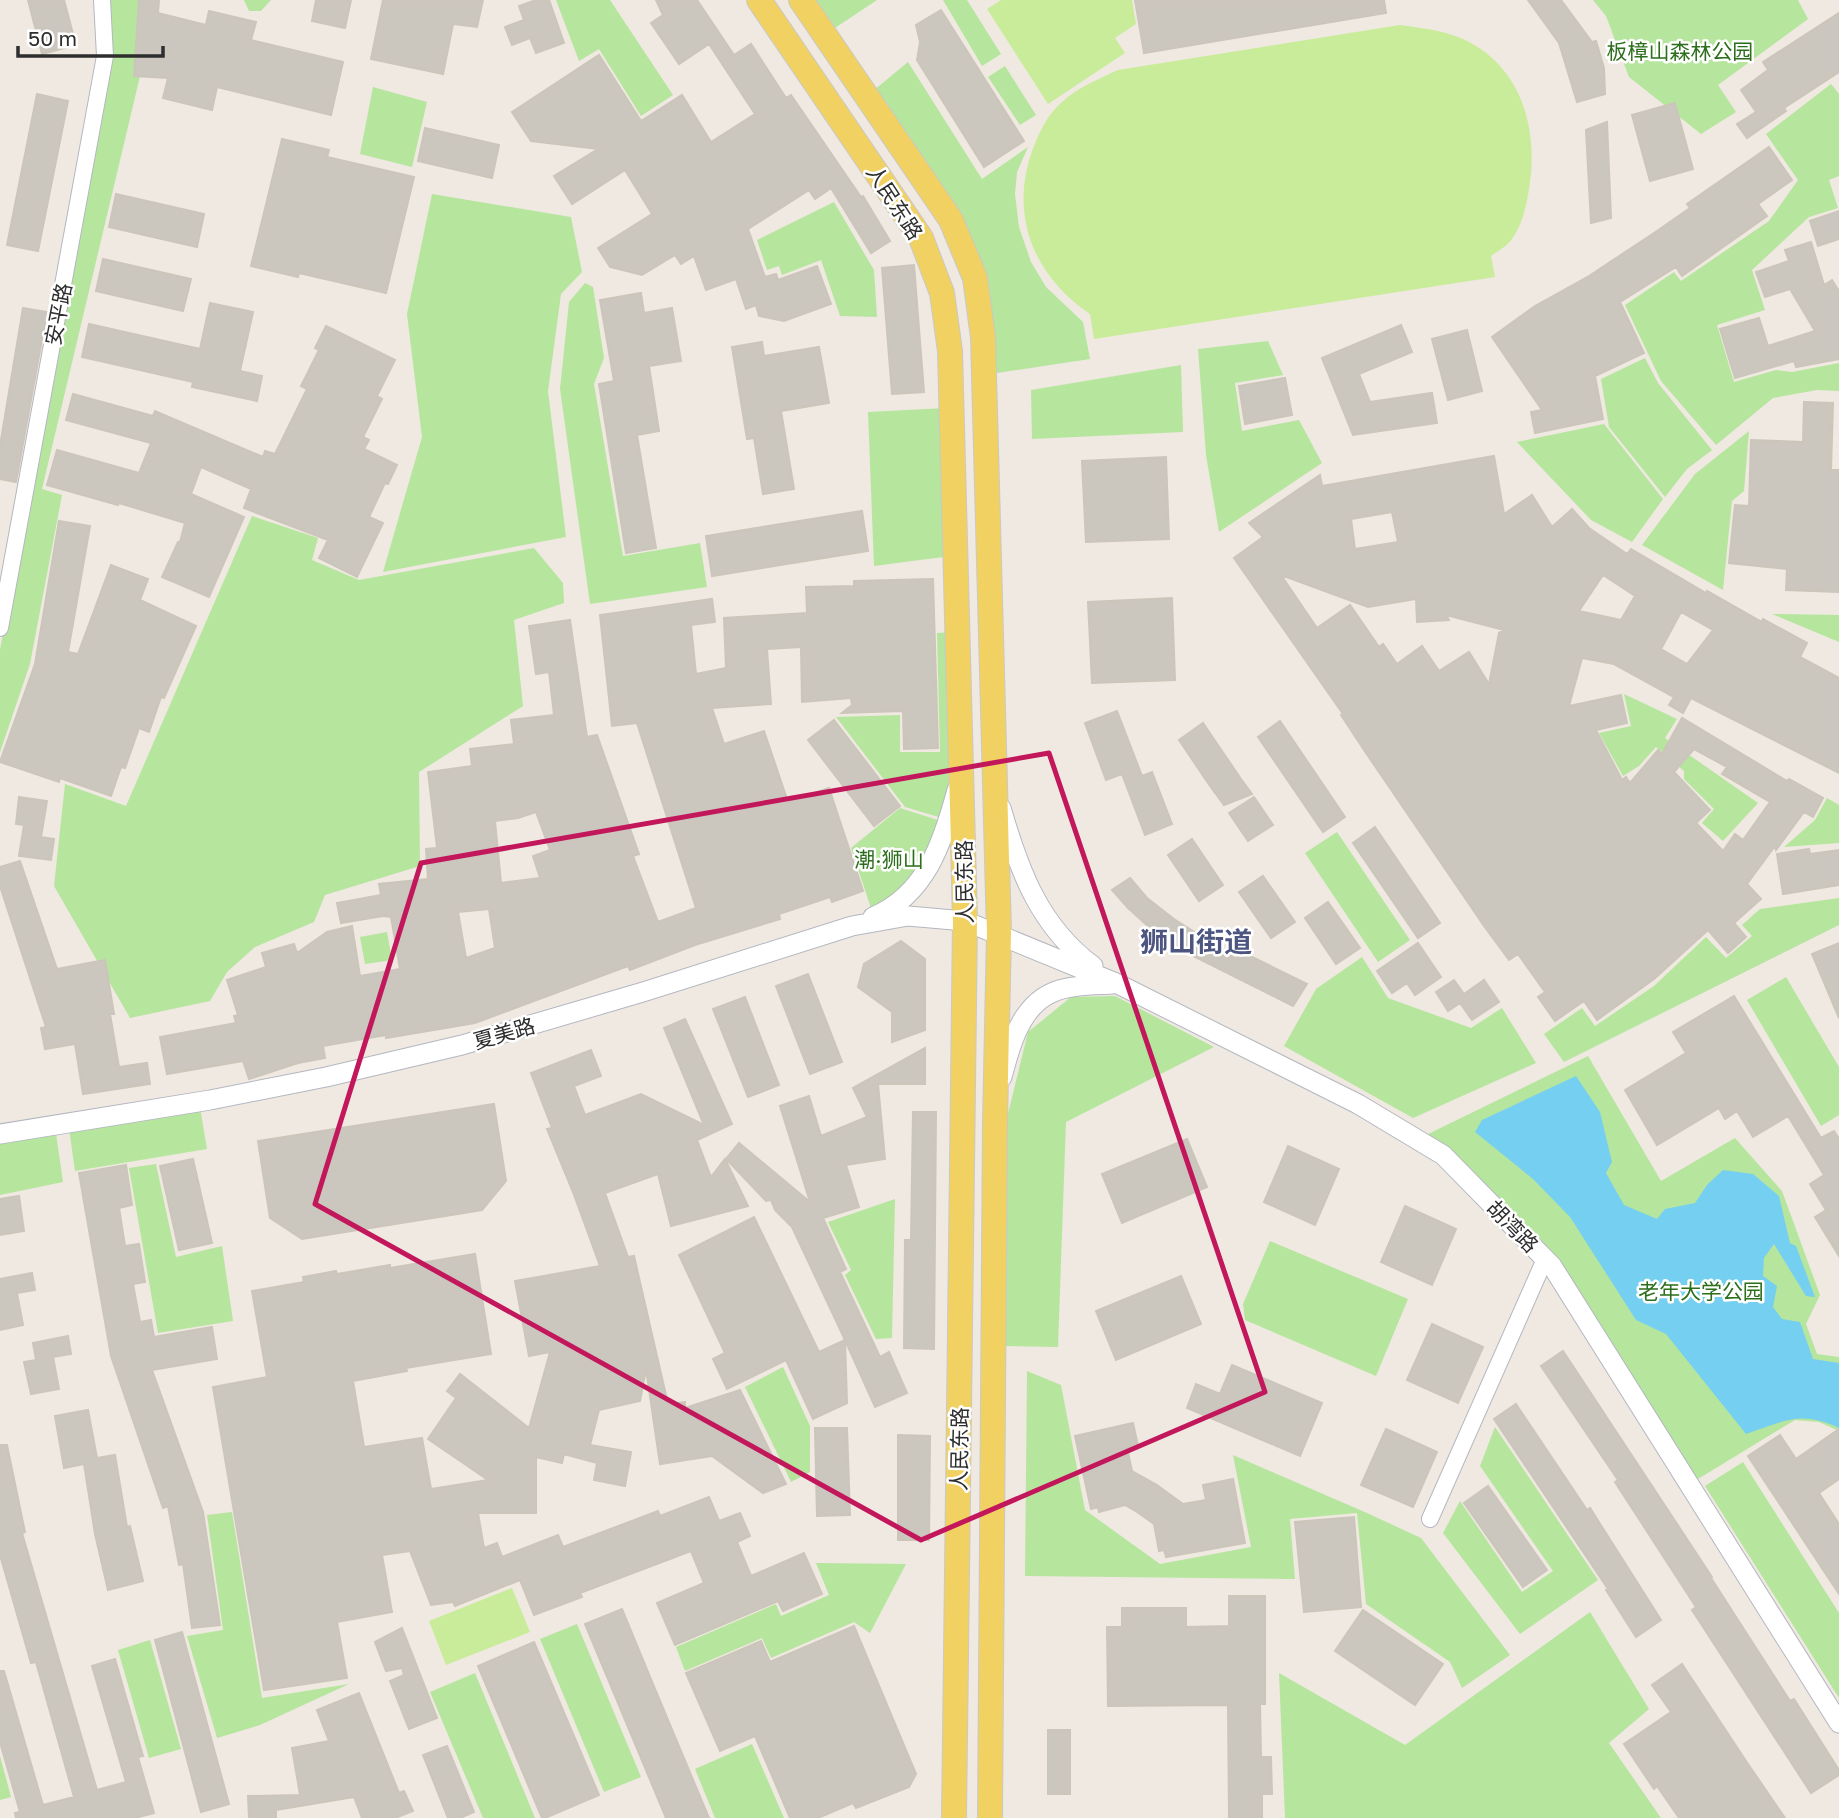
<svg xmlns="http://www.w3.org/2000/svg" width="1839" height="1818" font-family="'Golos Text','Noto Sans SC',sans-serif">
  <rect width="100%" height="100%" fill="#efe9e1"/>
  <path fill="#b6e59e" d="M105 0H138L141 72 42 489 62 495 30 664 0 752V650L108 55Z
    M244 0H271L261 11H249Z
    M556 0H610L673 95 641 116 599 49 579 61Z
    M816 0H877L835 28Z
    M943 0H967L1001 54 982 66Z
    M1593 0H1798L1808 19 1718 85 1736 112 1701 134 1629 77 1606 16Z
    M908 62 982 179 1028 147 1017 172 1015 194 1019 227 1031 262 1046 287 1083 322 1090 359 997 373 983 279 873 91Z
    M1005 66 1036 115 1020 125 988 77Z
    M1831 84 1839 94V176L1829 180 1838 208 1809 217 1752 270 1765 310 1717 325 1734 382 1776 370 1792 372 1839 363V391L1817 390 1773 398 1716 445 1661 381 1625 305 1674 272 1681 281 1769 221 1798 180 1766 134Z
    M373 87 427 102 412 167 360 154Z
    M432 194 571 217 582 272 561 294 548 391 566 537 383 572 422 437 407 314Z
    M834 202 874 270 877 317 840 316 821 260 782 275 779 266 767 270 757 240Z
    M585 283 593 287 604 358 594 384 623 556 700 543 707 587 590 604 560 389 569 302Z
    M1268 341 1283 375 1235 383 1242 431 1299 420 1322 463 1219 532 1206 455 1198 349Z
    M1645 358 1658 383 1712 450 1687 469 1665 497 1609 427 1601 379Z
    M1181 365 1183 432 1032 439 1031 390Z
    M946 408 951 556 874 566 868 412Z
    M1604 424 1663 499 1632 542 1591 520 1517 442Z
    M1749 431 1744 491 1732 501 1723 590 1642 545 1695 474Z
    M252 516 318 538 312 560 359 580 534 548 563 583 564 603 514 620 523 706 419 772 420 866 325 895 314 922 255 947 227 972 210 1001 130 1018 54 886 65 784 126 806Z
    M1772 614 1839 615V642Z
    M954 632 957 768 942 818 905 807 836 717 900 715V752H940L937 633Z
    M1624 694 1677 719 1665 738 1758 803 1723 841 1702 823 1714 809 1684 779V771L1656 747 1639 766 1623 776 1599 733 1631 726Z
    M1827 798 1839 805V843L1784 847 1815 820Z
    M900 808 944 822 917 874 895 900 872 911 851 848Z
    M1337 832 1410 940 1378 962 1305 853Z
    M1839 898V925L1564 1062 1544 1034 1582 1008 1595 1026 1654 986 1706 937 1726 958 1752 936 1742 925 1760 909Z
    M387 932 392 960 365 964 360 937Z
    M1362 957 1388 998 1471 1028 1502 1008 1536 1063 1413 1118 1284 1046 1316 989Z
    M1786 977 1839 1067V1115L1821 1126 1747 1000Z
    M1115 996 1214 1047 1066 1122 1058 1347 1005 1346V1126L1028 1032 1071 997Z
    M1588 1056 1661 1181 1735 1138 1782 1191 1820 1295 1806 1324 1817 1354 1839 1357V1431L1819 1422 1795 1420 1693 1482 1554 1265 1420 1138Z
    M200 1107 207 1149 75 1171 69 1128Z
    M56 1133 63 1182 0 1195V1142Z
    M156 1164 176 1257 222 1246 233 1321 158 1333 129 1168Z
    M895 1199 892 1338 876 1339 845 1275 851 1270 828 1222Z
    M1270 1241 1408 1299 1376 1376 1245 1320 1243 1304Z
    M783 1367 810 1426V1472L791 1482 745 1387Z
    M1027 1371 1061 1385 1085 1510 1160 1564 1251 1547 1233 1455 1367 1513 1421 1538 1510 1655 1462 1688 1450 1662 1366 1604 1357 1513 1290 1519 1295 1579 1025 1576Z
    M1495 1427 1598 1580 1520 1634 1443 1533 1460 1501 1522 1592 1553 1571 1480 1466Z
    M1743 1462 1839 1613V1698L1705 1486Z
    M232 1512 262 1698 349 1684 260 1725 217 1738 187 1636 223 1630 207 1515Z
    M816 1563 906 1564 870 1633 854 1622 771 1658 762 1638 685 1671 676 1647 776 1604 781 1616 829 1595Z
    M1590 1612 1649 1709 1609 1743 1661 1818H1285L1279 1673 1405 1745Z
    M577 1624 641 1777 604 1792 540 1639Z
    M150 1640 181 1749 149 1758 118 1650Z
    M475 1673 535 1818H483L430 1692Z
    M752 1744 784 1818H715L695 1769Z
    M0 1756 11 1797 0 1800Z"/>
  <path fill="#c9ec9a" d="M1001 0H1132L1136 24 1115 38 1125 53 1048 104 987 9Z
    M1400 25C1421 28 1443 30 1463 39 1522 66 1539 130 1529 189 1526 207 1523 223 1512 239 1507 246 1498 251 1491 256L1495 277 1094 339 1090 314C1032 275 1008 212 1034 146 1040 130 1049 113 1062 102 1078 87 1099 79 1118 70Z
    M512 1588 530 1632 446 1665 429 1621Z"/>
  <path fill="#75cff0" d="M1576 1076 1600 1112 1612 1162 1606 1173 1624 1205 1657 1219 1665 1209 1695 1203 1707 1185 1723 1170 1753 1174 1779 1196 1790 1243 1796 1246 1815 1297 1806 1296 1774 1244 1764 1258 1763 1276 1777 1286 1773 1307 1782 1319 1800 1322 1813 1359 1839 1363V1428C1800 1410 1785 1421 1746 1434L1666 1334 1636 1320 1570 1217 1533 1179 1475 1132 1482 1120Z"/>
  <path fill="#cbc7bf" stroke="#cbc5ba" stroke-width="2" fill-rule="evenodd" d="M28 0H64L76 45 42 54Z
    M139 0H159L158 13 206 25 209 11 256 22 251 40 343 62 331 115 217 87 212 110 163 98 168 78 134 76Z
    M316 0H351L345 28 312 21Z
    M383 0H483L477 27 453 24 443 74 371 59Z
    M536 0H549L564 43 536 53 530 38 512 45 505 27 524 20 519 6Z
    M656 0H697L734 55 751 44 786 98 791 95 861 197 863 196 890 241 871 253 831 188 815 199 809 190 748 229 765 277 776 274 778 280 817 266 831 304 784 321 759 316 756 305 746 309 736 279 706 290 694 256 681 264 675 255 642 275 610 267 598 248 652 214 625 170 572 204 554 176 598 149 531 141 512 112 599 55 641 121 682 95 711 142 755 114 709 44 679 64 651 23 663 15Z
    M1135 0H1384L1386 13 1144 53Z
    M1528 0H1561L1592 42 1596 41 1604 68 1605 94 1577 102 1559 43Z
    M941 10 1024 141 984 167 917 60 920 42 916 25Z
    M1839 13V72L1784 108 1786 111 1747 138 1737 124 1756 112 1741 90 1768 70 1763 62Z
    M37 94 68 101 38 251 7 245Z
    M1675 103 1693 169 1650 181 1632 115Z
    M1607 122 1611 218 1591 223 1586 130Z
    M425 128 499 145 492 178 418 161Z
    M282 139 329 150 327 157 414 177 386 293 299 273 298 277 251 266Z
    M1769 147 1792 180 1758 204 1767 216 1682 276 1676 267 1620 302 1644 353 1595 376 1603 419 1535 433 1531 412 1542 410 1492 337 1535 306 1589 276 1654 233 1690 208 1687 204Z
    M116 194 204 214 197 247 109 227Z
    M1839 211V239L1818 246 1810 221Z
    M1811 242 1824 285 1832 280 1839 291V359L1796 367 1794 361 1735 378 1720 329 1759 318 1768 346 1815 331 1790 289 1765 297 1756 272 1789 261 1785 250Z
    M103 259 191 279 183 311 96 291Z
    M914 265 924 392 892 394 882 268Z
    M641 293 644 313 672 308 681 361 649 366 659 431 637 435 656 548 626 553 599 384 614 381 600 300Z
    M210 303 253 312 240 371 262 376 257 401 192 387 193 382 82 357 89 324 200 349Z
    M23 308 47 312 16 482 0 479V446Z
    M1401 325 1412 352 1359 374 1370 402 1432 393 1437 423 1353 435 1322 358Z
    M326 326 395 360 377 396 382 399 363 437 369 440 364 449 397 465 388 484 385 483 369 517 383 523 357 577 319 558 328 540 244 508 251 489 201 467 191 494 244 517 209 597 162 577 178 542H180L185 523 119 503 118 505 47 485 57 450 139 473 151 443 66 420 73 394 153 416 155 411 263 457 265 451 275 454 307 389 301 386 319 350 315 348Z
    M1467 330 1482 391 1448 400 1432 339Z
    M762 342 764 356 819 347 829 403 781 411 794 489 763 494 754 438 747 439 732 347Z
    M1285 378 1292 415 1245 424 1239 386Z
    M1804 402 1833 403 1831 470H1839V592L1786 590 1787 569 1729 563 1735 505 1749 506 1751 440 1803 442Z
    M1494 456 1504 514 1532 495 1552 527 1572 509 1589 528 1627 554 1631 549 1706 593 1707 591 1762 622 1763 619 1807 643 1800 657 1839 678V773L1691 698 1683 713 1669 705 1674 697 1614 664 1582 658 1569 706 1621 695 1627 723 1596 730 1622 780 1626 777 1630 783 1658 750 1662 754 1682 718 1787 781 1789 779 1823 798 1813 817 1804 812 1776 850 1775 846 1747 884 1761 899 1734 923 1746 937 1728 953 1708 930 1654 979 1597 1020 1584 1001 1555 1021 1538 997 1545 992 1518 954 1509 960 1484 926 1364 750 1341 715 1343 714 1234 558 1263 537 1249 523 1320 475 1322 486ZM1392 512 1398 542 1355 549 1351 519ZM1281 575 1368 607 1416 599 1417 622 1449 620 1446 615 1504 630 1499 633 1489 684 1469 652 1439 671 1422 646 1397 664 1383 644 1379 647 1350 605 1317 628ZM1603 575 1635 596 1621 620 1579 611ZM1681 612 1713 630 1687 664 1661 649ZM1694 749 1727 767 1722 774 1770 802 1743 840 1735 834 1723 851 1696 823 1710 810 1674 772Z
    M1166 457 1169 539 1086 542 1082 461Z
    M862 511 868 551 712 576 706 536Z
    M59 521 90 526 68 652 78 654 111 565 148 579 140 600 196 626 164 698 161 697 149 732 139 728 125 768 121 767 111 796 60 778 59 782 0 762 35 664Z
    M933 579 938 748 904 749 903 711 842 713 852 705 851 698 802 702 801 647 767 649 771 704 712 708 724 744 764 731 788 802 829 788 863 891 832 902 830 897 779 914 780 919 695 945 630 970 628 966 475 1023 386 1038V1035L323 1046 325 1058 298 1063 249 1079 243 1061 167 1074 160 1037 236 1023 234 1016 238 1015 227 980 266 967 262 953 294 944 297 953 327 932 352 926 360 976 400 969 391 917 383 916 341 923 337 903 381 895 379 884 428 879 426 849 437 848 428 772 472 766 470 749 514 744 511 720 554 715 549 672 536 674 529 626 570 620 587 737 597 735 639 854 633 856 658 922 696 908 637 723 612 726 600 615 712 599 715 622 691 625 696 674 726 668 724 618 807 613 806 587 854 586V581ZM536 812 550 850 533 856 540 878 501 883 495 821 518 818ZM489 909 495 948 466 958 458 912Z
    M1172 598 1175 680 1092 683 1088 602Z
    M1117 711 1142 776 1152 772 1172 824 1145 835 1122 774 1106 780 1085 723Z
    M834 720 900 806 874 826 808 740Z
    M1280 721 1345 817 1323 832 1258 737Z
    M1203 723 1241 779 1252 794 1224 805 1210 786 1179 740Z
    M19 797 47 801 41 837 54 839 51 860 19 856 24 825 16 824Z
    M1254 797 1273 825 1248 841 1229 813Z
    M1375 827 1440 923 1418 938 1353 843Z
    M1192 839 1223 885 1199 901 1168 855Z
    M1809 849 1810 854 1839 850V885L1783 894 1777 854Z
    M20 861 57 969 105 960 114 1014H110L119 1067 147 1063 150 1084 83 1094 75 1044 45 1049 41 1028 46 1027 0 886V867Z
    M1263 876 1295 922 1271 938 1239 892Z
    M1130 878 1147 898 1174 919 1240 961 1230 946 1307 984 1293 1006 1177 948 1161 938 1128 908 1112 890Z
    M1328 902 1360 948 1336 964 1305 918Z
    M901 941 925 959V1030L892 1042V1012L858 987 864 964Z
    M1418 943 1441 977 1415 995 1407 983 1392 993 1377 971Z
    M1839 943V1018L1812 954Z
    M808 974 842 1062 810 1074 776 986Z
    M1454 980 1464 994 1484 980 1499 1002 1472 1020 1460 1003 1448 1011 1436 992Z
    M1734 996 1821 1138 1834 1131 1839 1139V1256L1815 1217 1826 1210 1810 1184 1824 1175 1788 1116 1753 1137 1737 1111 1725 1119 1719 1108 1657 1145 1625 1090 1686 1053 1673 1032Z
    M745 997 779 1085 748 1097 713 1009Z
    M685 1019 732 1124 697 1140 711 1177 725 1159 748 1206 671 1226 658 1174 605 1193 628 1257 634 1256 668 1404 685 1402V1408L740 1390 786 1484 763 1493 712 1456 660 1464 646 1369 640 1401 599 1410 590 1445 631 1452 625 1486 594 1480 597 1463 564 1454 562 1463 536 1457V1513H478L484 1548 497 1543 502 1557 558 1535 563 1547 658 1511 660 1516 709 1497 719 1521 740 1513 750 1536 737 1542 751 1576 804 1553 822 1594 783 1611 778 1601 675 1645 657 1603 704 1583 691 1551 580 1593 582 1597 534 1615 520 1580 455 1606 453 1602 431 1605 410 1551 382 1555 392 1612 337 1622 347 1678 264 1690 213 1387 267 1377 252 1291 304 1282 303 1277 336 1271 337 1274 390 1265V1268L475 1254 491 1354 406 1368 407 1371 353 1381 364 1447 422 1438 431 1489 488 1480 428 1439 456 1398 447 1391 460 1374 529 1428 550 1352 529 1356 515 1281 600 1266 573 1192 547 1129 552 1128 531 1073 591 1050 601 1076 574 1086 585 1115 641 1094 704 1125 664 1028Z
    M925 1048V1084H878L885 1159 846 1165 859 1207 823 1218 846 1269 840 1272 880 1357 889 1352 907 1393 875 1407 845 1340 847 1403 813 1419 786 1360 727 1389 713 1359 725 1353 679 1255 754 1217 819 1352 845 1340 792 1227 775 1210 771 1200 766 1201 726 1159 739 1143 810 1202 780 1106 809 1096 821 1136 867 1117 853 1088Z
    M494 1104 506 1181 482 1210 302 1239 270 1218 258 1141Z
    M913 1112H936L934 1349 904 1348 905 1240H911Z
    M1187 1139 1207 1187 1122 1223 1102 1174Z
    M1288 1146 1339 1169 1315 1225 1264 1202Z
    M193 1159 212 1243 179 1250 160 1166Z
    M126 1165 132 1205 119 1208 125 1246 139 1244 145 1282 133 1284 140 1322 151 1320 154 1337 212 1327 217 1359 152 1370 203 1512 220 1625 192 1628 183 1564 179 1565 168 1506 163 1508 111 1356 79 1173Z
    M19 1196 24 1231 0 1235V1199Z
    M1405 1206 1456 1229 1432 1285 1381 1262Z
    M32 1273 35 1290 17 1293 23 1325 0 1330V1279Z
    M1181 1276 1201 1324 1116 1360 1096 1311Z
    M1432 1324 1483 1347 1458 1403 1407 1380Z
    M68 1336 71 1354 53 1357 59 1389 31 1394 24 1362 36 1360 33 1343Z
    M1563 1351 1712 1577 1711 1578 1790 1701 1794 1699 1839 1770V1775L1811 1793 1692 1610 1696 1607 1615 1482 1618 1480 1541 1366Z
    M1232 1365 1322 1403 1300 1456 1187 1408 1196 1384 1220 1394Z
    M1516 1404 1587 1510 1590 1508 1661 1620 1636 1637 1606 1590 1608 1589 1494 1419Z
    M88 1410 97 1458 115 1455 127 1527 130 1526 143 1581 108 1590 95 1534 84 1464 64 1468 55 1416Z
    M1133 1423 1138 1446 1127 1448 1132 1471 1157 1485 1183 1504 1206 1500 1203 1485 1233 1479 1245 1543 1166 1557 1164 1550 1159 1551 1154 1524 1137 1512 1125 1505 1099 1512 1098 1507 1091 1509 1075 1436Z
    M815 1428H847L850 1515 817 1516Z
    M1386 1429 1437 1452 1413 1507 1361 1485Z
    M1839 1429V1479L1819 1493 1839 1524V1594L1748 1456 1780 1435 1796 1459Z
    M898 1435 930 1436 929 1540H898Z
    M0 1445H7L25 1532 22 1533 97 1790 126 1782 92 1666 115 1659 143 1756 138 1757 154 1813 135 1818H16L15 1813 20 1812 0 1742V1671H4L43 1805 74 1797 36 1662 31 1663 0 1555Z
    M1488 1486 1547 1570 1523 1587 1464 1503Z
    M1354 1517 1361 1607 1304 1612 1295 1522Z
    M1229 1596H1265V1704H1260L1261 1757H1271L1272 1794H1262V1818H1229L1228 1705 1108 1706 1107 1627H1122V1608H1186V1627L1229 1626Z
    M622 1609 650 1677 709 1818H666L585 1624Z
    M1363 1610 1443 1664 1415 1705 1335 1651Z
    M854 1626 916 1774 909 1787 856 1808 853 1803 818 1818H790L755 1736 720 1751 686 1673 761 1641 770 1662Z
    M402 1628 437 1718 409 1729 390 1681 404 1675 402 1668 386 1671 375 1642Z
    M182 1632 229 1804 201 1812 155 1640Z
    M534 1642 599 1795 545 1818H542L478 1666Z
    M1682 1664 1748 1764 1785 1818H1679L1657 1786 1654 1789 1624 1744 1671 1712 1652 1685Z
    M359 1693 399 1793 404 1791 413 1811 395 1818H362L354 1797 276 1810V1818H249L248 1796 300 1795 292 1748 329 1741 317 1710Z
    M1048 1730H1070V1794H1048Z
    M447 1746 474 1812 460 1818H448L423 1755Z"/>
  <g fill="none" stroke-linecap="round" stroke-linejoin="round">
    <defs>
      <path id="minor" d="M0 628 105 56 102 0
        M1430 1519 1545 1259"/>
      <path id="tertiary" d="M1001 808C1019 870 1039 926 1093 966
        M873 917C926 895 943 842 957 790
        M1002 1077C1012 1040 1023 996 1067 988 1081 985 1097 985 1112 984
        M0 1134 210 1100 326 1077 462 1045 643 992 852 926 908 916 965 921 1116 983 1358 1104 1443 1155 1552 1266 1839 1723"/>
      <path id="primary" d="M759 0 921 238 942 293 950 351 965 921 954 1818
        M801 0 951 220 975 278 983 337 999 933 995 1123 990 1818"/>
    </defs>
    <use href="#minor" stroke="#b4b7c1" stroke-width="18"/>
    <use href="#tertiary" stroke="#b4b7c1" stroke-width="21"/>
    <use href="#primary" stroke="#c9c9c9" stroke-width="26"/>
    <use href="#minor" stroke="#fff" stroke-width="16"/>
    <use href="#tertiary" stroke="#fff" stroke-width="19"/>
    <use href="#primary" stroke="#f2d163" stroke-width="24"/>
  </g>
  <path fill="none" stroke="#c2185b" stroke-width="5" stroke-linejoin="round" d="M1049 753 1265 1392 921 1540 315 1204 421 863Z"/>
  <g text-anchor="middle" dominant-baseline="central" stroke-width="5" stroke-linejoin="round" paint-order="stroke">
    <g font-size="21" fill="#2c6e1b" stroke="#fff">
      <text x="1680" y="51">板樟山森林公园</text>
      <text x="889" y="859">潮·狮山</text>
      <text x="1701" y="1291">老年大学公园</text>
    </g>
    <g font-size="21" fill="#2e2e2e" stroke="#fff">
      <text transform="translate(895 202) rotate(57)">人民东路</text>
      <text transform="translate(58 314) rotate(-79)">安平路</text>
      <text transform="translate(964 882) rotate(-91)">人民东路</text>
      <text transform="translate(504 1033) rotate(-16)">夏美路</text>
      <text transform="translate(1513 1226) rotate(46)">胡湾路</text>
      <text transform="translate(959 1449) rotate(-89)">人民东路</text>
    </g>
    <g font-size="28" font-weight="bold" fill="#4d5680" stroke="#fff">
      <text x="1196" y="941">狮山街道</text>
    </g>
  </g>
  <path d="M18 46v10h145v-10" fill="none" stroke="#2e2e2e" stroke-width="3.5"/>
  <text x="28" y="46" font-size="21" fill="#2e2e2e" stroke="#ffffff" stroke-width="5" paint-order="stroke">50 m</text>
</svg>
